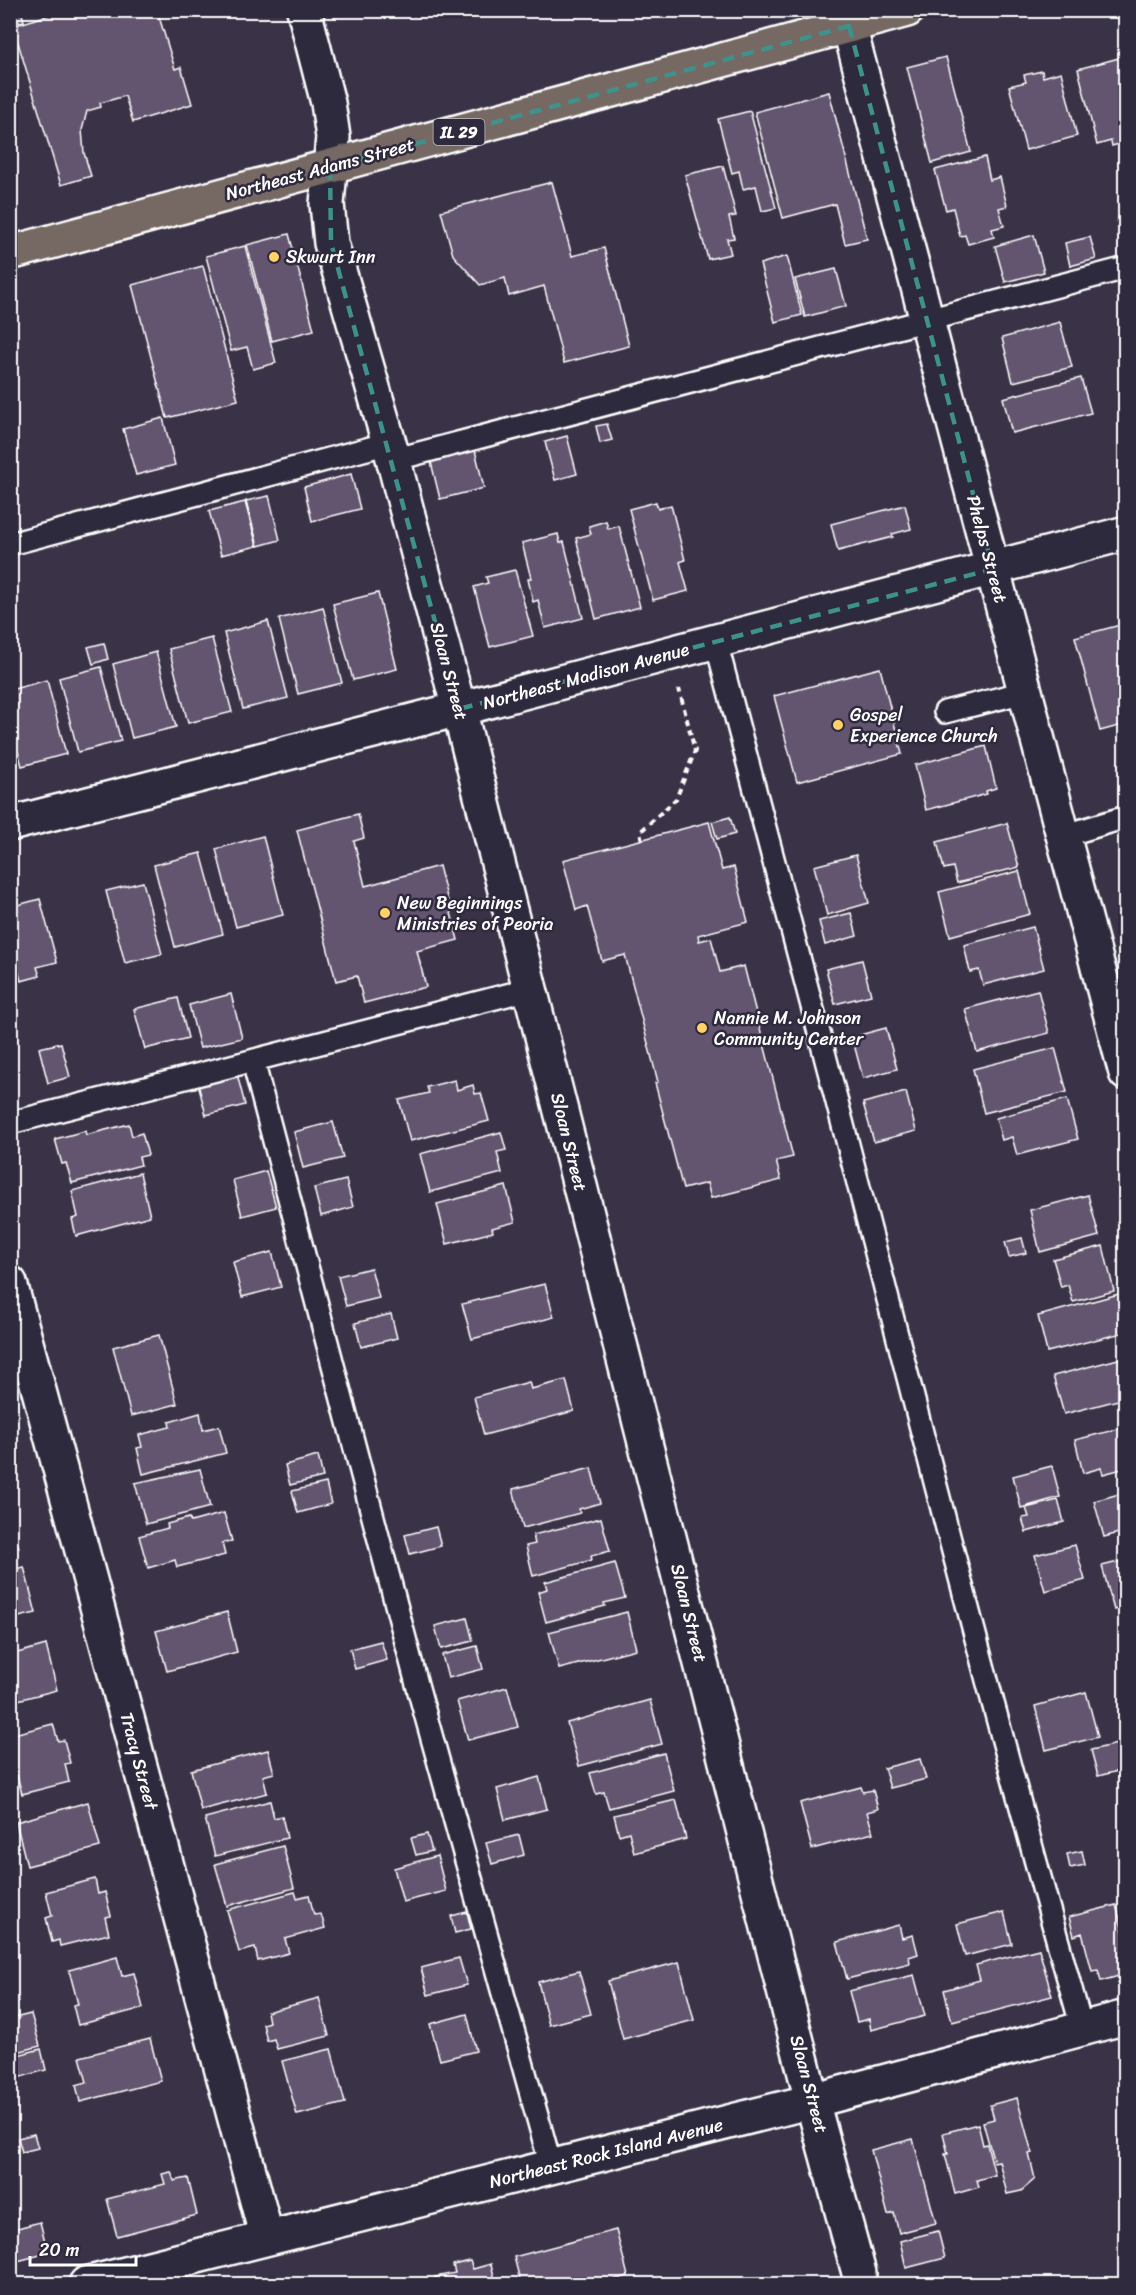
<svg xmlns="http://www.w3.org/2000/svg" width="1136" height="2295" font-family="Sriracha,sans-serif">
  <rect width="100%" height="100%" fill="#3a3347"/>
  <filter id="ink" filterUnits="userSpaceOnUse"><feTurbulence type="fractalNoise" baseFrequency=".0167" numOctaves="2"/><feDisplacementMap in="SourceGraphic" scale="12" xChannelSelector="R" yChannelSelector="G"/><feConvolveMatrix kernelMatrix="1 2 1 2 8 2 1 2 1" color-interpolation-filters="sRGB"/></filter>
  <g filter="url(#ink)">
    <path fill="#645570" stroke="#fff" stroke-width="1.5" d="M10 10H21L24 21 12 24Z
      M65 10H74L76 15 90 10H157L175 69 181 67 192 104 133 122 125 96 100 103 101 107 87 111 82 130 84 153 91 176 61 185 13 26Z
      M946 57 971 152 932 163 907 67Z
      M1119 58 1126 83V142L1112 146 1111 141 1097 145 1078 69Z
      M1042 71 1043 77 1061 72 1077 136 1026 150 1009 86 1026 82 1024 75Z
      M829 92 867 239 845 244 835 204 783 218 755 112Z
      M750 111 776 208 762 211 756 186 743 189 739 171 732 173 718 119Z
      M985 157 990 180 1000 177 1007 206 999 208 1004 226 992 229 994 237 968 244 965 235 960 236 953 208 946 210 935 170Z
      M723 166 736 216 729 217 734 238 727 239 731 254 708 259 685 175Z
      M552 182 572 256 604 248 629 346 564 363 544 286 509 296 505 278 480 285 453 255 441 211Z
      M1126 218V250L1125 251 1117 220Z
      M289 234 314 330 272 341 247 245Z
      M1034 235 1044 272 1005 282 995 246Z
      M1090 237 1096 259 1070 266 1065 243Z
      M245 246 276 363 253 369 247 347 231 351 206 256Z
      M787 256 802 315 775 322 760 264Z
      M203 266 238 400 167 418 132 285Z
      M836 269 846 306 805 317 795 279Z
      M1060 322 1072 367 1013 382 1002 338Z
      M1081 378 1091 413 1012 433 1003 398Z
      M163 418 175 465 136 475 123 429Z
      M607 424 612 440 600 443 596 426Z
      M567 436 577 474 555 480 545 442Z
      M475 450 484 488 440 499 431 462Z
      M351 474 360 509 312 521 304 487Z
      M269 496 280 540 258 546 246 501Z
      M245 502 257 546 221 555 209 511Z
      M656 502 658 509 671 505 685 560 680 562 688 591 653 600 629 509Z
      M905 505 911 529 892 534 893 537 838 551 831 524Z
      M606 521 608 529 619 526 640 607 596 619 576 538 591 534 589 526Z
      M558 534 560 543 564 542 583 618 545 628 538 600 533 602 528 579 531 578 522 543Z
      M515 570 533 636 490 647 474 587 488 583 486 577Z
      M10 572 18 600 10 602Z
      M378 593 397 669 353 680 333 604Z
      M323 607 342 683 298 694 279 619Z
      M268 621 288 698 243 709 224 633Z
      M1124 624 1126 724 1100 731 1075 637Z
      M212 638 232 712 188 723 169 649Z
      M104 643 108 659 93 664 88 647Z
      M156 652 176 727 132 738 113 664Z
      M101 667 121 741 78 752 59 678Z
      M880 668 902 754 797 782 774 696Z
      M47 680 66 754 22 766 10 723V690Z
      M986 746 996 788 986 791 987 794 926 810 915 765Z
      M358 814 364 838 354 841 365 886 439 866 458 940 417 951 426 987 364 1003 357 976 336 981 297 830Z
      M730 817 735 834 717 839 712 822Z
      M709 822 722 870 734 867 748 922 698 935 699 941 711 938 720 972 744 966 793 1157 776 1161 781 1180 711 1198 707 1183 683 1189 655 1083 658 1082 625 955 602 961 587 906 576 910 563 860Z
      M1007 823 1019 867 957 883 953 867 944 869 937 842Z
      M263 836 283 915 236 927 216 849Z
      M201 853 223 934 175 947 154 865Z
      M856 855 869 903 827 915 814 866Z
      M1019 871 1030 914 950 936 939 892Z
      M143 882 162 954 125 963 106 891Z
      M40 899 57 962 37 967 40 976 21 981 10 941V907Z
      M851 913 857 936 825 945 819 921Z
      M1033 927 1044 969 983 985 979 970 970 972 964 945Z
      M862 960 871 995 835 1004 826 969Z
      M1038 990 1049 1033 977 1052 965 1009Z
      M231 994 242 1038 200 1048 189 1005Z
      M178 998 188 1038 145 1049 134 1009Z
      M886 1028 897 1069 863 1078 852 1037Z
      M61 1043 70 1077 48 1083 39 1048Z
      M1055 1048 1067 1092 984 1113 973 1069Z
      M237 1074 245 1105 206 1115 198 1084Z
      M455 1080 457 1090 473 1085 475 1094 481 1093 489 1121 410 1141 399 1100 429 1093 427 1087Z
      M906 1092 916 1131 874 1142 863 1103Z
      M1067 1099 1078 1139 1017 1155 1012 1137 1002 1140 996 1118Z
      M333 1122 343 1158 303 1168 294 1132Z
      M129 1124 132 1136 142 1133 148 1155 139 1157 141 1165 72 1183 66 1163 62 1164 55 1139 85 1131 86 1135Z
      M501 1132 506 1150 497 1152 502 1173 430 1192 420 1154Z
      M266 1171 276 1207 242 1216 233 1180Z
      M140 1173 150 1216 76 1236 72 1219 78 1217 72 1191Z
      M346 1180 353 1207 321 1216 314 1188Z
      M506 1186 515 1222 492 1228 493 1232 447 1244 437 1204Z
      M1088 1195 1099 1236 1040 1252 1030 1210Z
      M1022 1238 1026 1253 1009 1257 1005 1242Z
      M1103 1246 1114 1291 1073 1302 1068 1285 1061 1287 1053 1259Z
      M272 1252 281 1287 242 1297 233 1262Z
      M371 1268 379 1298 346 1306 338 1276Z
      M545 1284 554 1317 472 1339 462 1304Z
      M1119 1294 1126 1316V1332L1047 1352 1038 1316Z
      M391 1314 397 1338 361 1347 355 1323Z
      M159 1335 177 1404 131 1416 113 1347Z
      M1126 1357V1398L1064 1414 1053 1376Z
      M566 1380 574 1411 484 1435 474 1397 529 1382 531 1389Z
      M200 1413 203 1430 219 1426 226 1453 143 1474 137 1448 142 1447 139 1435 170 1427 169 1422Z
      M1126 1427V1468L1103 1474 1101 1468 1083 1473 1075 1440Z
      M318 1456 323 1477 290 1485 285 1465Z
      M1052 1466 1060 1497 1021 1508 1013 1476Z
      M591 1468 600 1503 579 1509 580 1513 523 1528 513 1489Z
      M200 1469 210 1507 146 1524 135 1483Z
      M326 1483 331 1504 298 1513 292 1491Z
      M1126 1492V1531L1104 1537 1094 1501Z
      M1058 1500 1064 1522 1026 1532 1022 1518 1029 1517 1026 1508Z
      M224 1513 232 1541 222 1543 225 1555 177 1567 175 1560 148 1568 139 1536 168 1528 167 1524 189 1518 191 1522Z
      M10 1517 19 1548 10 1550Z
      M601 1518 610 1551 591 1556 592 1560 533 1576 526 1546 535 1544 533 1535Z
      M436 1527 441 1546 410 1554 405 1535Z
      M1075 1545 1085 1580 1045 1591 1035 1555Z
      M1126 1560V1607L1114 1610 1102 1566Z
      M615 1563 625 1598 604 1603 605 1606 546 1622 538 1592 547 1589 545 1582Z
      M24 1567 36 1613 10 1619V1570Z
      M227 1612 237 1652 167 1671 156 1631Z
      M627 1612 636 1649 559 1669 549 1632Z
      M467 1618 473 1641 441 1649 435 1626Z
      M381 1641 387 1660 355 1669 350 1649Z
      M46 1645 57 1690 10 1702V1655Z
      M477 1646 483 1669 448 1678 442 1655Z
      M507 1687 518 1727 468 1740 457 1701Z
      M1086 1692 1098 1737 1046 1750 1035 1706Z
      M650 1700 662 1744 579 1766 567 1723Z
      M53 1724 58 1741 64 1740 70 1763 65 1764 69 1782 22 1794 10 1749V1735Z
      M1126 1742V1769L1098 1776 1091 1750Z
      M268 1750 274 1773 263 1776 267 1793 201 1810 191 1770Z
      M664 1753 674 1791 609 1808 604 1792 596 1794 590 1773Z
      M920 1759 926 1779 890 1788 884 1768Z
      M539 1777 547 1809 505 1820 497 1789Z
      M861 1787 863 1792 873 1790 878 1809 867 1812 873 1833 812 1849 800 1803Z
      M676 1800 686 1839 634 1853 629 1832 619 1835 614 1815Z
      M270 1801 274 1818 282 1816 287 1838 215 1856 205 1818Z
      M88 1802 100 1847 27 1866 16 1822Z
      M427 1834 432 1851 416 1855 411 1838Z
      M519 1835 524 1855 492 1864 486 1843Z
      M283 1846 294 1888 227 1906 215 1864Z
      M1082 1851 1085 1865 1070 1868 1067 1854Z
      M437 1856 446 1891 403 1902 394 1868Z
      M95 1879 98 1894 105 1892 111 1916 105 1917 109 1934 60 1946 59 1940 52 1942 46 1918 52 1916 46 1892Z
      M295 1892 297 1898 309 1895 314 1915 321 1914 325 1928 285 1939 289 1953 258 1961 255 1948 239 1952 227 1910Z
      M1116 1905 1126 1942V1974L1101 1981 1098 1970 1092 1971 1082 1933 1074 1936 1069 1917Z
      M467 1912 471 1929 455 1933 451 1916Z
      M1004 1912 1012 1944 965 1956 957 1924Z
      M899 1925 902 1938 913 1935 918 1954 909 1957 910 1963 847 1979 837 1942Z
      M1039 1949 1052 1996 952 2022 944 1990 980 1980 976 1965Z
      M117 1957 122 1976 134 1973 143 2008 78 2025 73 2005 78 2004 69 1970Z
      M459 1958 467 1985 428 1995 421 1968Z
      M679 1962 694 2020 623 2039 608 1981Z
      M579 1971 591 2014 549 2025 538 1982Z
      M914 1975 925 2016 871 2030 869 2019 857 2022 849 1991Z
      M319 1998 329 2036 277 2049 274 2039 267 2041 263 2024 269 2022 267 2012Z
      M31 2014 40 2046 10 2054V2019Z
      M467 2014 476 2051 440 2060 430 2024Z
      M150 2039 161 2081 80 2102 76 2085 87 2082 80 2057Z
      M41 2049 46 2070 10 2080V2057Z
      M331 2049 345 2103 297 2115 282 2061Z
      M1017 2098 1032 2153 1029 2154 1035 2179 1021 2191 1007 2194 999 2161 994 2162 983 2122 994 2119 990 2105Z
      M978 2124 983 2145 987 2144 995 2175 977 2180 979 2187 955 2194 945 2154H948L943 2133Z
      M34 2134 38 2148 22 2152 18 2138Z
      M913 2139 936 2223 899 2233 894 2213 888 2215 871 2150Z
      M171 2172 174 2181 188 2178 197 2215 117 2236 107 2199 165 2184 162 2174Z
      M40 2222 48 2253 10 2263V2230Z
      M616 2230 628 2276 597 2284H521L514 2257Z
      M938 2231 945 2258 906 2268 900 2241Z
      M470 2261 473 2269 491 2264 496 2284H437L435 2277 455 2273 453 2265Z
      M384 2279 386 2284H364Z"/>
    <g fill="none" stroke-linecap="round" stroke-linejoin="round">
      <defs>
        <path id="lane" d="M393 460 1126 268
          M10 544 389 443
          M716 642C768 841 822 1041 873 1241 940 1504 1008 1767 1082 2028
          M945 712 1025 692
          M1063 836 1126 817
          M253 1061 418 1688 551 2166
          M10 1123 530 989"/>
        <path id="street" d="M304 10 328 103 333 137 327 204 331 243 389 443 459 709 812 2101 859 2273
          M849 26 1126 1073
          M10 824 459 709 1126 533
          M10 1283 267 2238
          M86 2284 812 2101 1126 2017"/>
        <path id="primary" d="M10 253 907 10"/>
      </defs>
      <use href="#lane" stroke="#fff" stroke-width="26"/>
      <use href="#street" stroke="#fff" stroke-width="38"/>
      <use href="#primary" stroke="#fff" stroke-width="38"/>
      <path stroke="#fff" stroke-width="4" stroke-dasharray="6 4.5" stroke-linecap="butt" d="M642 840 640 832 676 799 695 751 679 689"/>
      <use href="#lane" stroke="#2f2a3d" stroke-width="21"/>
      <use href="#street" stroke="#2f2a3d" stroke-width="33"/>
      <use href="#primary" stroke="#766964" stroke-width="33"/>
    </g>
  </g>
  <path fill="none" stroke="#3f918b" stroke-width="4.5" stroke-dasharray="12 8" stroke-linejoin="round" d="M849 26 993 569 459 709 331 243 330 167Z"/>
  <g fill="#ffd166" stroke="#2f2a3d" stroke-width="2">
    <circle cx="274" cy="257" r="6"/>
    <circle cx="838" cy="725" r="6"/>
    <circle cx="385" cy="913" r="6"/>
    <circle cx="702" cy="1028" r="6"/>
  </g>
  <g text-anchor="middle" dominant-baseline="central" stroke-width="5" stroke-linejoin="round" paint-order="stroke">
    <rect fill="#2f2a3d" stroke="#c1bfc5" stroke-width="1.5" x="433.5" y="119" width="51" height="26" rx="4.5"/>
    <g font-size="16" font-weight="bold" fill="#fff">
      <text x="459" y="132">IL 29</text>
    </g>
    <g font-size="18" fill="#fff" stroke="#2f2a3d">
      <text transform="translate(320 169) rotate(-15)">Northeast Adams Street</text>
      <text transform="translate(987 549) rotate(75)">Phelps Street</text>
      <text transform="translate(449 671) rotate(75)">Sloan Street</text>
      <text transform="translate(586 676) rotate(-15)">Northeast Madison Avenue</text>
      <text transform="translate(569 1142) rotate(76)">Sloan Street</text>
      <text transform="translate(689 1613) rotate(76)">Sloan Street</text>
      <text transform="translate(139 1761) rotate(75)">Tracy Street</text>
      <text transform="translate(809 2084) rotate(75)">Sloan Street</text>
      <text transform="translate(606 2153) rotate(-14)">Northeast Rock Island Avenue</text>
    </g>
    <g font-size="18" fill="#fff" stroke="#2f2a3d" text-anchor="start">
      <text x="286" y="257">Skwurt Inn</text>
      <text x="850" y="715">Gospel<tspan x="850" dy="21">Experience Church</tspan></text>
      <text x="397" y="903">New Beginnings<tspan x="397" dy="21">Ministries of Peoria</tspan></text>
      <text x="714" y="1018">Nannie M. Johnson<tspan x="714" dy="21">Community Center</tspan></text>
    </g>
  </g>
  <rect width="1136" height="2295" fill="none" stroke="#2f2a3d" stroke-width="36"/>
  <rect x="18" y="18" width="1100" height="2259" fill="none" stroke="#fff" stroke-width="2" filter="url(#ink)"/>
  <path d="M30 2256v9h106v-9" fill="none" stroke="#ffffff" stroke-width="3"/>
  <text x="39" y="2256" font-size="18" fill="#ffffff" stroke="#2f2a3d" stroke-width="4.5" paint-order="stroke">20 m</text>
</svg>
